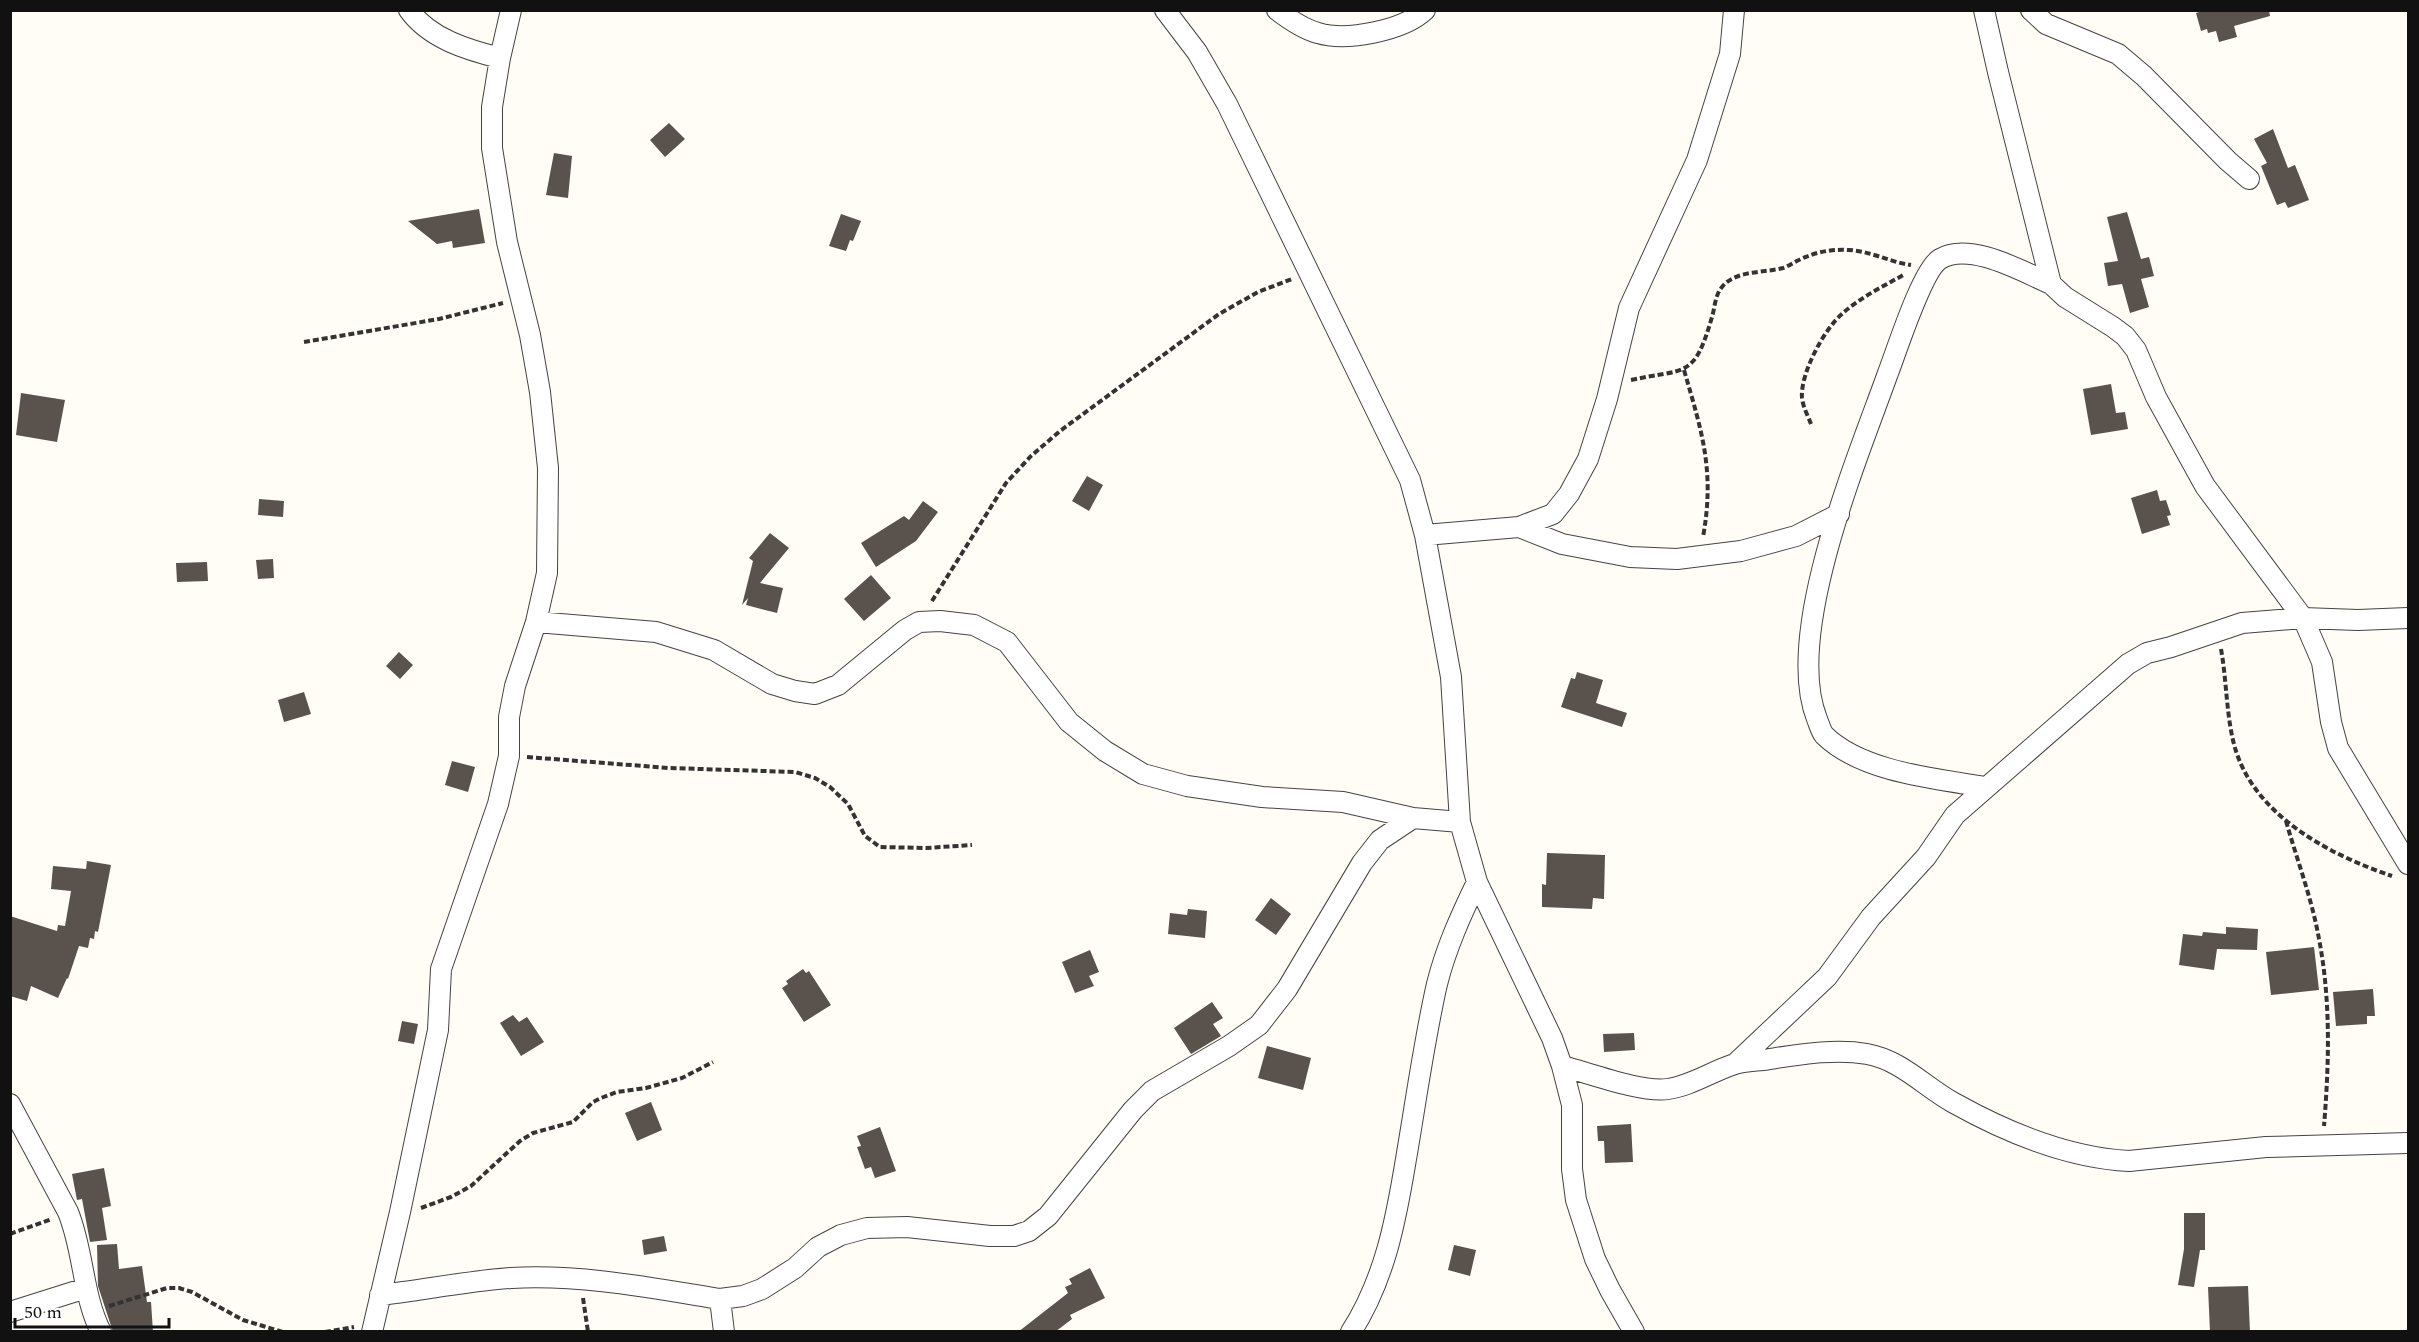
<svg xmlns="http://www.w3.org/2000/svg" width="2419" height="1342" font-family="Spectral,serif">
  <rect width="100%" height="100%" fill="#fffdf5"/>
  <path fill="#5a524d" d="M2206 10H2269L2270 16 2234 26 2237 37 2219 42 2216 31 2208 33 2207 29 2201 31 2196 13Z
    M669 123 685 139 665 157 650 140Z
    M2273 129 2288 168 2295 165 2309 200 2288 208 2285 202 2277 205 2261 166 2267 163 2254 139Z
    M554 153 572 156 568 198 546 195Z
    M479 209 485 243 453 248 452 241 437 244 408 221Z
    M2127 212 2141 259 2149 257 2154 276 2141 279 2149 307 2130 313 2122 284 2108 286 2104 263 2118 261 2107 217Z
    M841 214 861 221 853 241 850 240 846 251 829 246Z
    M2111 384 2116 413 2125 412 2128 429 2091 435 2083 389Z
    M21 393 65 400 57 442 16 435Z
    M1087 476 1103 485 1089 511 1072 501Z
    M2157 490 2160 501 2166 500 2171 515 2167 516 2170 525 2142 534 2131 498Z
    M259 499 284 501 283 517 258 515Z
    M923 501 938 512 916 541 876 567 861 543 904 516 909 520Z
    M770 533 789 548 760 583 783 588 777 613 746 605 748 598 742 605 753 561 749 558Z
    M273 559 274 578 258 579 256 560Z
    M207 562 208 581 177 582 176 563Z
    M871 575 891 598 864 621 844 599Z
    M399 652 413 665 400 679 386 666Z
    M1577 672 1603 680 1596 703 1627 713 1622 727 1561 707 1571 678 1575 679Z
    M304 692 311 714 284 722 278 700Z
    M452 761 475 767 468 792 445 785Z
    M1547 853 1605 855 1604 899 1593 898 1592 909 1542 907V884L1546 885Z
    M87 861 111 865 98 932 95 931 94 939 90 938 88 948 79 946 68 979 67 978 58 998 31 986 27 1001 10 996V916L57 931 58 925 65 926 71 891 51 889 53 866 86 869Z
    M1271 898 1291 914 1276 935 1255 920Z
    M1188 909 1207 911 1205 938 1168 934 1170 913 1187 915Z
    M2226 927 2258 929 2257 950 2217 949 2214 970 2179 965 2183 934 2202 936 2203 932 2226 934Z
    M2314 947 2319 990 2271 995 2266 952Z
    M1090 950 1099 972 1089 976 1094 986 1075 993 1062 962Z
    M803 969 806 973 809 971 831 1005 804 1022 782 988 788 984 786 981Z
    M2373 989 2375 1016H2367V1024L2336 1026 2333 992Z
    M1212 1002 1223 1018 1213 1024 1221 1036 1191 1054 1174 1028Z
    M513 1015 519 1022 527 1017 544 1042 521 1056 500 1023Z
    M402 1021 418 1024 414 1044 398 1041Z
    M1634 1033 1635 1050 1604 1052 1603 1034Z
    M1267 1046 1311 1058 1303 1090 1258 1078Z
    M651 1102 662 1130 637 1141 625 1113Z
    M1631 1124 1633 1162 1605 1163 1604 1141H1598L1597 1126Z
    M880 1127 896 1171 875 1178 871 1167 865 1169 857 1147 861 1146 857 1136Z
    M104 1168 111 1206 102 1208 107 1240 90 1242 82 1199 77 1200 72 1174Z
    M2184 1213H2205V1250H2200L2194 1287 2178 1285 2184 1249Z
    M664 1236 667 1251 644 1255 642 1240Z
    M117 1244 119 1269 142 1266 147 1302H151L153 1332H113L98 1286 97 1245Z
    M1454 1245 1476 1250 1470 1276 1448 1270Z
    M1090 1268 1105 1298 1070 1315 1072 1319 1055 1332H1018L1068 1293 1065 1287 1072 1284 1069 1279Z
    M2248 1286 2250 1332H2210L2208 1287Z"/>
  <g fill="none" stroke-linecap="round" stroke-linejoin="round">
    <defs>
      <path id="minor" d="M409 10C430 39 468 50 500 58
        M1165 10 1197 52 1227 104 1410 480 1425 535 1451 677 1460 822 1477 882 1552 1038 1562 1066 1572 1105V1169L1576 1200 1595 1259 1610 1290 1634 1332
        M1277 10C1290 20 1303 29 1318 33 1347 42 1404 30 1425 10
        M1984 10 1998 72 2051 284 2065 297 2113 327 2125 336 2136 350 2156 397 2205 486 2303 618 2322 662 2331 722 2338 748 2408 864
        M2031 10 2046 24 2118 54 2144 76 2228 161 2249 179
        M1519 527 1562 544 1630 557 1677 559 1741 551 1796 536 1839 514
        M1425 535 1519 527 1553 514 1569 494 1588 459 1607 399 1629 308 1697 160 1730 54 1734 10
        M536 622 656 632 714 650 772 684 795 691 815 694 838 685 905 630 919 622 940 621 974 625 1007 642 1069 722 1105 751 1143 774 1187 786 1262 797 1343 802 1413 818 1460 822
        M1986 787C1937 779 1861 772 1824 735 1821 731 1819 724 1817 719 1783 634 1858 457 1888 373 1897 350 1922 270 1940 259 1970 241 2023 272 2051 284
        M1735 1064 1827 977 1871 917 1926 857 1955 815 2128 664 2147 653 2171 647 2242 623 2303 618 2358 620 2408 618
        M1562 1066C1589 1073 1642 1093 1668 1089 1690 1086 1711 1072 1732 1065 1742 1061 1753 1061 1763 1060 1797 1055 1834 1048 1867 1054 1901 1060 1925 1087 1954 1103 2006 1132 2069 1158 2129 1161L2266 1147 2408 1143
        M10 1104 68 1212C84 1251 82 1294 101 1332
        M380 1295C423 1290 468 1281 511 1278 581 1274 652 1288 720 1299L743 1296 762 1289 795 1268 818 1247 841 1235 867 1228 907 1227 990 1236H1014L1029 1231 1048 1216 1133 1110 1152 1091 1229 1046 1259 1025 1287 989 1362 863 1380 840 1413 818
        M720 1299 724 1332
        M10 1312 86 1288
        M372 1332 400 1212 438 1030 441 969 498 804 509 756V717L515 686 536 622 547 573 548 468 540 392 530 335 507 242 492 148V107L500 58 511 10
        M1351 1332C1385 1279 1396 1220 1406 1159 1416 1101 1424 1041 1437 984 1446 948 1461 915 1477 882"/>
    </defs>
    <use href="#minor" stroke="#444" stroke-width="22"/>
    <path stroke="#333" stroke-width="4" stroke-dasharray="6 3" stroke-linecap="butt" d="M304 342 439 319 503 303
      M1684 370C1702 432 1715 471 1703 537
      M1631 380C1687 368 1694 379 1712 317 1715 307 1715 295 1722 287 1735 270 1765 273 1783 268 1789 266 1794 262 1799 260 1815 252 1831 249 1849 250 1870 251 1890 262 1911 265
      M1811 424C1808 416 1803 407 1802 398 1800 374 1824 329 1843 313 1861 297 1884 286 1905 274
      M932 601 1006 483 1031 456 1060 431 1219 314 1258 292 1292 279
      M2221 649C2227 682 2226 716 2235 748 2255 816 2330 855 2392 876
      M527 757 669 768 795 772 815 778 830 787 848 804 865 836 880 847 926 848 972 845
      M2286 821C2297 860 2312 899 2319 939 2331 1001 2329 1064 2324 1126
      M421 1208 451 1197 471 1186 520 1141 533 1133 573 1122 593 1102 601 1098 617 1092 646 1088 682 1078 713 1062
      M10 1234 52 1219
      M583 1298 588 1332
      M109 1306 167 1288H179L192 1292 243 1320 283 1332
      M325 1332 354 1327"/>
    <use href="#minor" stroke="#fff" stroke-width="20"/>
  </g>
  <rect width="2419" height="1342" fill="none" stroke="#111111" stroke-width="24"/>
  <path d="M15 1318v9h154v-9" fill="none" stroke="#111111" stroke-width="3"/>
  <text x="24" y="1318" font-size="18" fill="#111111" stroke="#ffffff" stroke-width="4.5" paint-order="stroke">50 m</text>
</svg>
